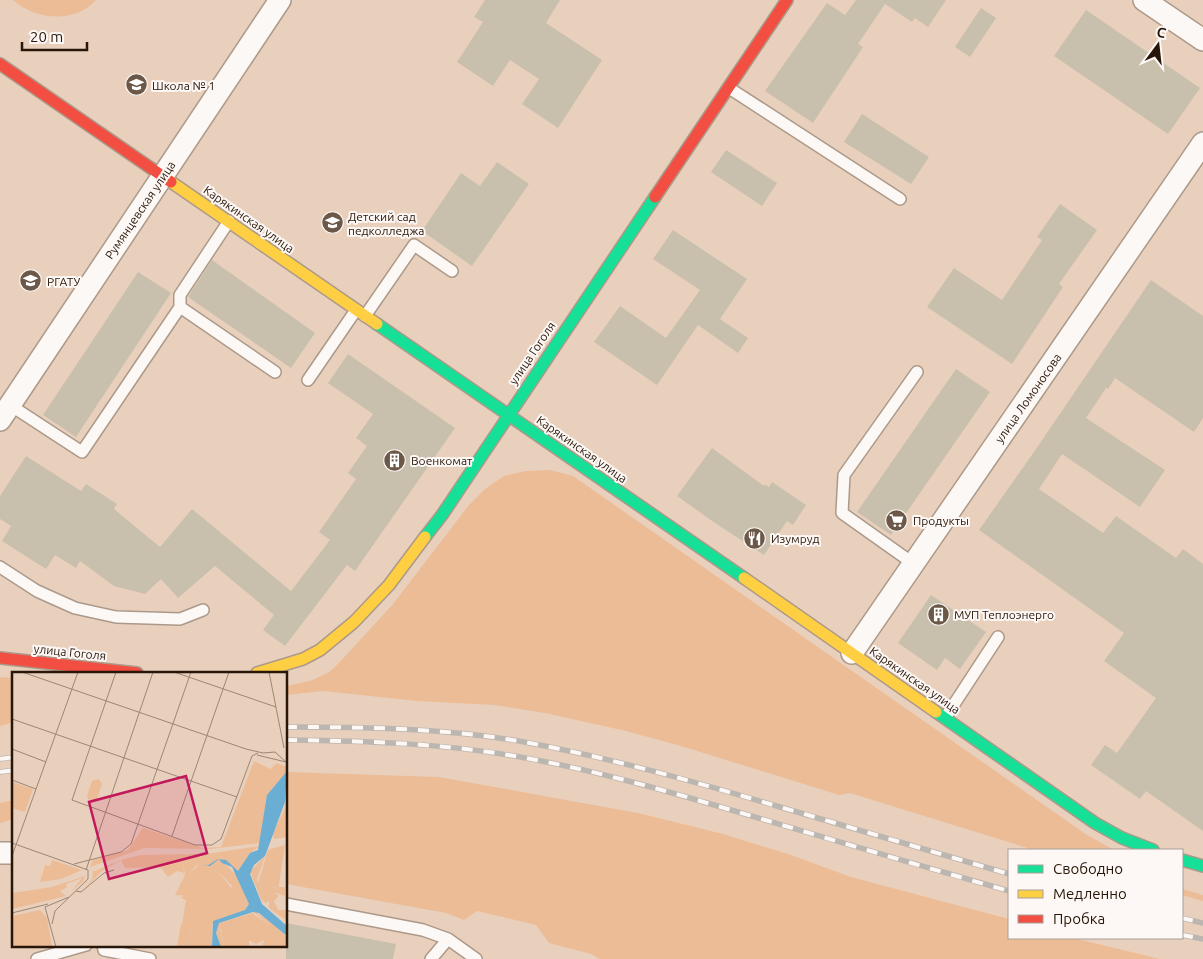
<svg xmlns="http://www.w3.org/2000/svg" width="1203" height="959" font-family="Ubuntu,sans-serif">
  <rect width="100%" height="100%" fill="#e9d0bc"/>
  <path fill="#ebbc96" d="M13 0H96C75 24 35 20 13 0Z
    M550 470 573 476 1087 835 1114 850H1034L850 793 839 795 681 746 626 731 545 713 494 705 417 701 323 691 286 695V686L310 681 328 673 338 664 393 604 469 505 485 489 504 476 526 471Z
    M0 677 14 678V722L0 726Z
    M286 772 439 777 638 813 723 834 791 855 851 877 1009 919V938H1073L1160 959H600L591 954 549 943 536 925 477 911 464 920 446 913 286 884Z
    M14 800V819L0 823V803Z
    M1182 889 1203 895V901L1182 895Z"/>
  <path fill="#c8c0ac" d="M485 0H560L546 23 602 60 558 128 522 104 539 79 510 60 493 86 457 62 483 22 474 17Z
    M856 0H946L928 27 915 18 912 22 885 4 858 44 863 47 813 123 765 91 827 3 845 15Z
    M981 8 996 18 970 57 955 47Z
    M1086 10 1200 88 1168 134 1054 56Z
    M862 114 929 157 911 184 844 142Z
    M726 150 777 183 762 206 711 172Z
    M497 162 529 184 472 266 422 231 461 173 480 186Z
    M1060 204 1097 230 1059 284 1063 287 1012 364 927 307 954 268 1002 300 1042 240 1037 237Z
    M673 230 747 279 720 319 748 338 738 353 698 325 657 385 594 342 620 306 666 338 700 290 653 259Z
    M212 260 315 333 291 368 188 297Z
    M138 272 171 293 76 437 43 415Z
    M1151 280 1203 316V418L1194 432 1115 378 1108 389 1106 388 1086 418 1165 470 1140 507 1062 454 1039 489 1103 533 1116 516 1176 558 1183 549 1203 564V831L1146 791 1140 799 1091 765 1105 745 1117 753 1156 698 1104 661 1124 633 979 530 1036 449Z
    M348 354 455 428 355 571 347 565 285 646 263 630 274 615 215 566 178 598 161 579 145 594 114 586 80 561 76 568 55 555 46 569 2 541 11 526 0 519V496L26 456 81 491 86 484 117 504 114 509 160 547 192 509 291 591 330 540 319 532 356 479 348 473 367 446 356 438 373 414 328 383Z
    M956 369 990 392 891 535 857 512Z
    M712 448 764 486 765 484 769 487 772 482 806 505 793 525 787 521 764 555 715 523 677 496Z
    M931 595 986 632 960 669 945 658 937 670 898 643Z
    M286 923 396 944 393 959H286Z"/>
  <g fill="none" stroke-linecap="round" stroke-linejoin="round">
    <defs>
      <path id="lane" d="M729 88 900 199
        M229 221 180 295V307L275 372
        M365 316 414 245 452 271
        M308 380 356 310
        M10 405 82 452 180 307
        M914 564 842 513 844 475 917 372
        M0 567 37 591 75 608 116 617 180 619 203 610
        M945 718 998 637
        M286 904 423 930 448 939 476 959
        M103 945 104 950 150 959
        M37 959 86 945
        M431 959 448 939"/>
      <path id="street" d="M1144 0 1203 40
        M0 420 280 0
        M852 653 1203 143
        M0 853H14"/>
      <path id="fast" d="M377 324 744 578
        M425 537 442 515 655 197
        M936 712 1095 823 1122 838 1153 850
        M1182 860 1203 866"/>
      <path id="slow" d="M171 182 377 324
        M744 578 936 712
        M257 673 303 659 320 650 354 622 389 585 425 537"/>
      <path id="jam" d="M0 64 171 182
        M655 197 787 0
        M0 658 137 673"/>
    </defs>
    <use href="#lane" stroke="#ac9989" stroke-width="14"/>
    <use href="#street" stroke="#ac9989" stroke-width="24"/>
    <use href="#fast" stroke="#ac9989" stroke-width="14"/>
    <use href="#slow" stroke="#ac9989" stroke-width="14"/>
    <use href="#jam" stroke="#ac9989" stroke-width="14"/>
    <use href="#lane" stroke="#fcf8f5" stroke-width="11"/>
    <use href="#street" stroke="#fcf8f5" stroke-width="21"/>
    <use href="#fast" stroke="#16e098" stroke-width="11"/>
    <use href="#slow" stroke="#ffcf43" stroke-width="11"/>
    <use href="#jam" stroke="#f24e42" stroke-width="11"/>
    <defs>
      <path id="rail" d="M286 727C365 727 446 728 524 742 611 758 696 782 780 807 857 829 933 852 1009 874
        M286 740C365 741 442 743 520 757 600 771 677 794 755 817 840 842 924 867 1009 891
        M0 759 14 757
        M0 772 14 770
        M1182 918 1203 923
        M1182 935 1203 939"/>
    </defs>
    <use href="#rail" stroke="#bcb6b1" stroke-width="5.5"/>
    <use href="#rail" stroke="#fdf8f5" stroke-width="4" stroke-dasharray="11" stroke-linecap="butt"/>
  </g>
  <defs>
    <symbol id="school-disc" viewBox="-11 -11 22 22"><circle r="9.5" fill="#6c5848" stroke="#fdf8f5"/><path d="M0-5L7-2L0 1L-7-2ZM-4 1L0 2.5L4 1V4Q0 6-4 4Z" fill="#fff"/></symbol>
    <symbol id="university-disc" viewBox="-11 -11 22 22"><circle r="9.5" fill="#6c5848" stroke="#fdf8f5"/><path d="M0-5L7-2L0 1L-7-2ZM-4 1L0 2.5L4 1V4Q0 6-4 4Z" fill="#fff"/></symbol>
    <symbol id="building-disc" viewBox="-11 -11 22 22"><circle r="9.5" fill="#6c5848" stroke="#fdf8f5"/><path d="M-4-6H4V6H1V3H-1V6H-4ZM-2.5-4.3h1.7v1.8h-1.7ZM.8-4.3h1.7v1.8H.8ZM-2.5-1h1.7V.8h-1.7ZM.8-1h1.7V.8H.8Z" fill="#fff"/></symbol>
    <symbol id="supermarket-disc" viewBox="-11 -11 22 22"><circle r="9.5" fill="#6c5848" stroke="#fdf8f5"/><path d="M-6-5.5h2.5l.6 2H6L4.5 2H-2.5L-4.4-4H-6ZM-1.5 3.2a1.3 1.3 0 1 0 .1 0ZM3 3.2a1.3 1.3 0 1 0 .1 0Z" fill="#fff"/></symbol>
    <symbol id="restaurant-disc" viewBox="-11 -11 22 22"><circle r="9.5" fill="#6c5848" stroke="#fdf8f5"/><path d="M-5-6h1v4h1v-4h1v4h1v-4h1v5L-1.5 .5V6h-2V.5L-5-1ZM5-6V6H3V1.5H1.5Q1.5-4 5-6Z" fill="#fff"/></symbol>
  </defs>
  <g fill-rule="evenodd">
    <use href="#school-disc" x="124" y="72" width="25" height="25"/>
    <use href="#school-disc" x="320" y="210" width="25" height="25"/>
    <use href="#university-disc" x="18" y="268" width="25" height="25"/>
    <use href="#building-disc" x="382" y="448" width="25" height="25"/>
    <use href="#supermarket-disc" x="884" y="508" width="25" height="25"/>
    <use href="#restaurant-disc" x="742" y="526" width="25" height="25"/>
    <use href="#building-disc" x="926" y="602" width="25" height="25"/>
  </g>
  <g text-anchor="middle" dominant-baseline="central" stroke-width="4" stroke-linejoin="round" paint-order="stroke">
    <g font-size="12" fill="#281709" stroke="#fdf8f5" text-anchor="start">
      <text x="152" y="85">Школа № 1</text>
      <text x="348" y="216">Детский сад<tspan x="348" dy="14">педколледжа</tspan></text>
      <text x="47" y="281">РГАТУ</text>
      <text x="411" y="460">Военкомат</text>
      <text x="913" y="520">Продукты</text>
      <text x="771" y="538">Изумруд</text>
      <text x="954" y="614">МУП Теплоэнерго</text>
    </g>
    <g font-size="12" fill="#281709" stroke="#fdf8f5">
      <text transform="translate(140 210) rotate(-56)">Румянцевская улица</text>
      <text transform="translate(249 219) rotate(35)">Карякинская улица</text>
      <text transform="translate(532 353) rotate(-56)">улица Гоголя</text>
      <text transform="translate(1028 398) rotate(-55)">улица Ломоносова</text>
      <text transform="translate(582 449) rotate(35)">Карякинская улица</text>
      <text transform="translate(70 652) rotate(6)">улица Гоголя</text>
      <text transform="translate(915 680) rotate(35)">Карякинская улица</text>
    </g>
  </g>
  <g transform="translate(12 672)">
    <rect width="275" height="275" fill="#e9d0bc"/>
    <path d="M265 91 275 95V99L255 123 249 171 198 177 132 176 78 195 81 188 116 178 131 156 191 176 209 175 241 156 260 95ZM87 107 90 112 85 127 78 130 75 124 80 109ZM248 174 238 181 226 199 215 190 209 188 226 205 237 232 233 238 200 252V275H171L179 271V261L170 253 174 228 169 226 181 215 178 200 185 195 189 184 171 190 172 201 165 199 156 205 148 195 113 196 109 188 90 199 74 215 80 207 81 199H83L109 188 129 183 195 182ZM204 197 220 214 214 230 217 236 197 247 183 244 196 204ZM259 186 263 197 259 214 266 218V215H273V224L261 220 255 222 248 214ZM40 188 70 198 49 207 28 210 33 193 38 194ZM73 204 71 209 60 219 70 206 54 212 55 215 48 219 54 224 0 237V221L40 215ZM244 240 266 256 275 266 243 241 208 257 212 275 208 274 204 261 207 251Z" fill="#ebbc96" fill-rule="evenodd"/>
    <path d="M275 124V165L262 167 261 161 274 134ZM273 173 266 218 257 212 263 197 259 186 248 214 252 215 255 222 261 220 267 224 262 229 266 238H275V249L257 236V229L253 231 249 227 245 215 256 178ZM184 184 193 185 178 200 183 215 178 224 163 223 173 203 171 190ZM204 197 221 218 214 230 217 236 193 253H185L183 244 190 218 195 204ZM241 242 271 261 275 266V275H250L252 268 244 272 237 268V274L233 275H212L208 253ZM169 252 177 257 180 267 178 273 165 275Z" fill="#ebbc96"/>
    <path d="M253 184 245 207 249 227 238 200Z" fill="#ebbc96"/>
    <path d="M28 238 35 246 40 275H0V244Z" fill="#ebbc96"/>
    <path d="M242 89 261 98 241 155 245 157 242 170 209 175ZM0 110 21 117 13 140 0 136Z" fill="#ebbc96"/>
    <path d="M275 99 273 130 253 184 242 193 238 202 250 232 275 254V264L247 241 241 240 207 251 204 261 209 275H200L201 249 233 238 237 232 220 195 210 191 207 187 198 194H194L193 192 195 194 206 187 214 188 226 199 238 181 246 178 255 123Z" fill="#6aaed4"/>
    <path fill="none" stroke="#9c8674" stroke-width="1" d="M10 0 234 77 251 81 263 80 274 90M104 0 60 128 183 173H200L209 167 240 84 246 81M162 0 264 35M257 0 272 76M0 47 225 125M0 77 34 90M245 83 274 90M0 108 24 117M160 164 217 0M0 171 76 198V207L43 239 40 252M0 184 66 0M62 192 109 180 119 172 179 0M74 198 141 0M64 219 69 220 92 201 102 198M0 241 36 232M44 275 33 235 57 225"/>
    <path fill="#c2185b" fill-opacity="0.15" stroke="#c2185b" stroke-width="2.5" d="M174 104 195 181 97 207 77 130Z"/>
    <rect width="275" height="275" fill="none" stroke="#281709" stroke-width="2.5"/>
  </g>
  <rect x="1008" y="849" width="175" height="90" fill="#fdf8f5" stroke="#a89e97"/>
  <rect x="1018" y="865" width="25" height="8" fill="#16e098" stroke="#a89e97"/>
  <text x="1053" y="874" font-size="15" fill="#281709">Свободно</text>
  <rect x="1018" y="890" width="25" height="8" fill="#ffcf43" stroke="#a89e97"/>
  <text x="1053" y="899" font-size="15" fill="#281709">Медленно</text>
  <rect x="1018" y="915" width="25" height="8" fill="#f24e42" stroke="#a89e97"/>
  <text x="1053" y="924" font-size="15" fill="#281709">Пробка</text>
  <g transform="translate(1158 45) rotate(15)" stroke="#fdf8f5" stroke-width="4" paint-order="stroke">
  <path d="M0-4L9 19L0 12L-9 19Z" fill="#281709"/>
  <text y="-8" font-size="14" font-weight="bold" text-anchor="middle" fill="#281709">С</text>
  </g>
  <path d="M22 42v8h65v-8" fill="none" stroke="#281709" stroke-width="2.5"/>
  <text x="30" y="42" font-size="15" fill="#281709" stroke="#fdf8f5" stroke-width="4" paint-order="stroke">20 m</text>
</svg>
